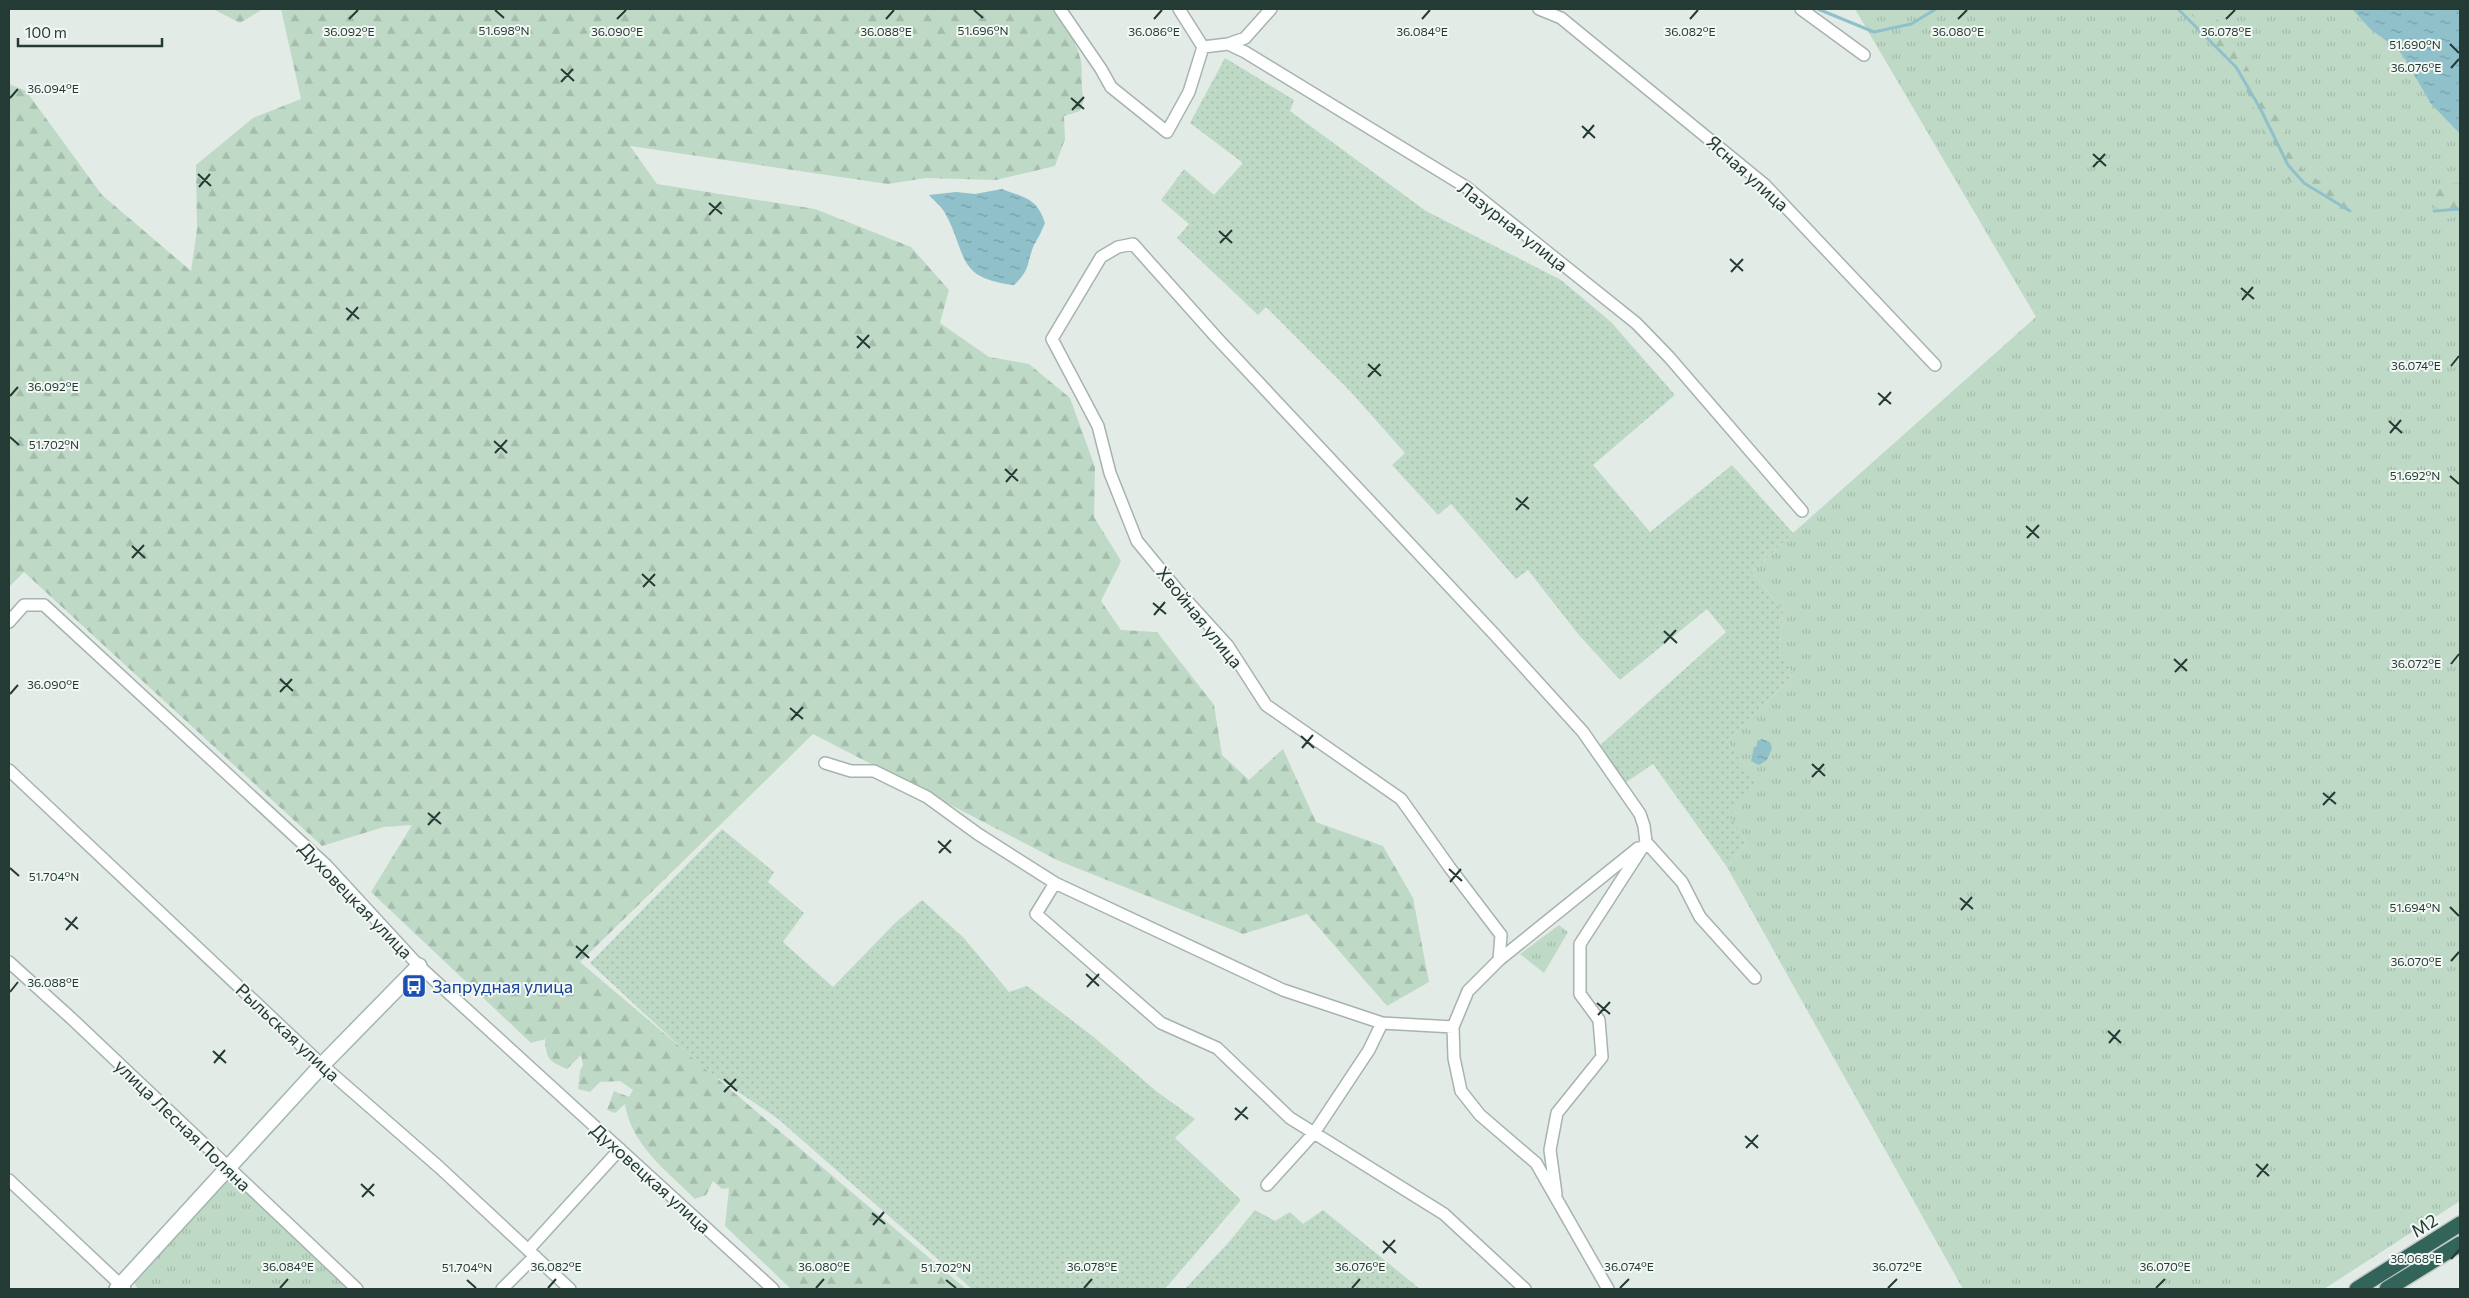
<svg xmlns="http://www.w3.org/2000/svg" width="2469" height="1298" font-family="Commissioner,sans-serif">
  <defs>
    <pattern id="grass-tufts" width="24" height="20" patternUnits="userSpaceOnUse" patternTransform="scale(1.25)"><rect width="24" height="20" fill="#bedac6"/><path d="M3 7l-1-3M5 7V3M7 7l1-3M15 17l-1-3M17 17v-4M19 17l1-3" fill="none" stroke="#a3bcab"/></pattern>
    <pattern id="forest-firs" width="22" height="20" patternUnits="userSpaceOnUse" patternTransform="scale(1.25)"><rect width="22" height="20" fill="#bedac6"/><path d="M5 1l3.5 6h-7zM16 11l3.5 6h-7z" fill="#a3bcab"/></pattern>
    <pattern id="garden-dots" width="8" height="8" patternUnits="userSpaceOnUse" patternTransform="scale(1.25)"><rect width="8" height="8" fill="#bedac6"/><path d="M2 2h.1M6 6h.1" fill="none" stroke="#a3bcab" stroke-width="1.8" stroke-linecap="round"/></pattern>
    <pattern id="water-ripples" width="26" height="14" patternUnits="userSpaceOnUse" patternTransform="scale(1.25)"><rect width="26" height="14" fill="#90c1cb"/><path d="M2 4q2-2 4 0t4 0M15 11q2-2 4 0t4 0" fill="none" stroke="#759ea6"/></pattern>
  </defs>
  <rect width="100%" height="100%" fill="#e3ebe7"/>
  <path fill="url(#grass-tufts)" d="M1855 9H2352L2371 30 2395 47 2403 56 2431 104 2460 134V1201L2324 1289H1963L1727 867 1747 842 1728 816 1755 784 1727 741 1794 675 1779 653 1783 611 1752 572 1793 533 2036 317Z
    M1559 925 1568 932 1544 973 1520 954Z
    M226 1178 245 1189 351 1289H138L133 1281Z"/>
  <path fill="url(#forest-firs)" d="M213 9H263L240 23Z
    M281 9H1055C1067 25 1076 41 1081 61 1083 74 1080 86 1084 100L1080 111 1064 116 1065 139 1055 166 996 180 926 178 888 184 630 146 657 184 815 209 911 247 949 290 940 323 989 357 1029 364 1070 398 1095 467 1094 517 1121 561 1101 601 1121 630 1157 632 1214 705 1222 755 1249 780 1283 749 1316 822 1383 846 1413 898 1429 982 1387 1006 1307 914 1243 934 1059 861 813 734 580 962 966 1289 790 1288 725 1226 729 1188 722 1189 713 1181 706 1195 695 1199C667 1171 631 1145 625 1104L615 1113 607 1110 614 1091 629 1097 633 1090 620 1081 600 1082 590 1092 578 1089 580 1071 583 1065 581 1055 567 1069C549 1061 546 1059 545 1039L531 1043 371 892 412 825 384 827 322 846 24 572 9 587V84L26 91 102 195 191 271 197 229 196 165 253 118 301 99Z
    M2175 9H2207L2228 31 2237 57 2245 63 2262 95 2273 104 2275 114 2286 126V142L2299 167 2354 206 2355 210 2352 216 2342 215 2291 182 2285 177 2276 146 2263 134 2261 115 2251 105 2248 94 2237 77 2223 66 2222 52 2209 38 2202 24 2189 13Z
    M2460 183V216L2444 219C2438 210 2430 201 2436 190L2451 184Z"/>
  <path fill="url(#garden-dots)" d="M1225 58 1294 100 1290 111 1426 211 1561 280 1611 322 1675 395 1593 465 1650 532 1732 465 1793 533 1752 572 1783 611 1779 653 1794 675 1727 741 1756 784 1729 816 1747 842 1727 867 1653 764 1625 783 1598 747 1726 632 1707 609 1620 680 1578 634 1528 570 1516 579 1451 504 1438 515 1392 465 1405 453 1350 391 1266 307 1258 315 1177 238 1189 224 1161 200 1184 169 1214 195 1243 163 1190 123Z
    M722 829 774 872 768 882 804 913 783 942 833 987 895 923 922 900 963 937 1009 992 1027 986 1095 1038 1156 1091 1195 1119 1175 1138 1241 1200 1165 1289H972L777 1118 703 1068 590 963Z
    M1255 1210 1275 1221 1290 1212 1303 1224 1323 1210 1420 1289H1185L1229 1242Z"/>
  <path fill="url(#water-ripples)" d="M2352 9H2460V134L2431 104 2403 56 2395 47 2371 30Z
    M1002 189C1025 198 1037 198 1045 223 1042 231 1038 238 1034 245 1026 264 1031 269 1014 285 955 278 968 255 945 213 941 206 934 201 929 195L956 192 975 194Z
    M1762 739 1770 742 1772 748 1767 760 1759 765 1751 761 1754 747 1757 746V741Z"/>
  <g fill="none" stroke-linecap="round" stroke-linejoin="round">
    <path stroke="#90c1cb" stroke-width="3" d="M1818 9 1874 32 1911 24 1936 9
      M2178 9 2236 67 2260 108 2288 165 2304 183 2350 211
      M2434 211 2460 209"/>
    <defs>
      <path id="street" d="M1060 9 1101 69 1111 87 1167 132 1189 92 1203 47
        M1179 9 1203 47 1228 44 1245 52 1466 187 1636 323 1669 357 1802 511
        M1539 9 1561 18 1765 185 1935 365
        M1801 9 1864 55
        M1228 44 1245 38 1271 9
        M9 622 24 605H44L326 865 419 966 773 1289
        M825 763 851 771H874L927 797 978 834 1055 883 1283 990 1382 1023 1453 1027
        M9 770 322 1065 439 1167 570 1289
        M1646 842 1682 882 1700 917 1755 978
        M1055 883 1036 914 1161 1023 1217 1048 1290 1118 1444 1214 1525 1289
        M1499 960 1501 935 1450 868 1401 799 1266 705 1228 646 1179 592 1137 541 1110 473 1098 426 1052 339 1101 257 1118 247 1133 244 1216 337 1495 635 1583 732 1640 814 1644 826 1646 842 1580 944V994L1599 1020 1602 1057 1557 1113 1550 1150 1556 1194
        M9 962 71 1018 357 1289
        M9 1180 125 1289
        M1267 1185 1314 1133 1369 1050 1382 1023
        M528 1250 620 1149
        M502 1289 535 1256
        M1608 1289 1536 1163 1480 1115 1461 1091 1454 1058 1453 1027 1468 991 1499 960 1638 848"/>
      <path id="secondary" d="M117 1289 322 1065 419 966"/>
      <path id="highway" d="M2357 1289 2460 1224
        M2387 1289 2460 1244"/>
    </defs>
    <use href="#street" stroke="#a6b3ae" stroke-width="14"/>
    <use href="#secondary" stroke="#a2b6af" stroke-width="18"/>
    <use href="#highway" stroke="#c2c8c6" stroke-width="18"/>
    <use href="#street" stroke="#fff" stroke-width="11"/>
    <use href="#secondary" stroke="#fff" stroke-width="15"/>
    <use href="#highway" stroke="#33645a" stroke-width="15"/>
  </g>
  <path fill="none" stroke="#243b35" stroke-width="2" d="M495 10 504 18M974 10 983 18M349 19 358 10M617 19 626 10M886 19 894 10M1154 19 1162 10M1422 19 1430 10M1690 19 1698 10M1958 19 1967 10M2226 19 2235 10M2450 44 2459 53M2451 68 2459 59M561 69 574 81M561 82 573 69M10 98 18 89M1071 98 1084 109M1072 110 1084 97M1582 126 1595 138M1583 138 1594 125M2093 154 2106 166M2093 167 2105 154M198 174 211 186M199 187 210 174M709 203 722 214M709 215 721 202M1219 231 1232 243M1220 243 1232 230M1730 259 1743 271M1731 272 1743 259M2241 288 2254 299M2242 300 2253 287M346 308 359 319M347 320 358 307M857 336 870 348M857 348 869 335M1368 364 1381 376M2451 366 2459 356M1368 377 1380 364M1878 393 1891 404M10 396 18 387M1879 405 1891 392M2389 421 2402 433M2390 433 2401 420M10 437 19 445M494 441 507 453M495 453 507 440M1005 469 1018 481M2450 476 2459 484M1006 482 1017 469M1516 498 1529 509M1516 510 1528 497M2026 526 2039 538M2027 538 2039 525M132 546 145 558M132 558 144 545M642 574 655 586M643 587 655 574M1153 603 1166 614M1154 615 1165 602M1664 631 1677 643M1664 643 1676 630M2174 659 2187 671M2451 664 2459 654M2175 672 2187 659M280 679 293 691M280 692 292 679M10 694 18 685M790 708 803 719M791 720 803 707M1301 736 1314 748M1302 748 1313 735M1812 764 1825 776M1812 777 1824 764M2323 793 2336 804M2323 805 2335 792M428 813 441 824M428 825 440 812M938 841 951 853M939 853 951 840M10 868 19 876M1449 869 1462 881M1450 882 1461 869M1960 898 1973 909M2450 907 2459 916M1961 910 1972 897M65 918 78 929M66 930 77 917M576 946 589 958M576 958 588 945M2451 961 2459 952M1086 974 1099 986M1087 987 1099 974M10 992 18 982M1597 1003 1610 1014M1598 1015 1610 1002M2108 1031 2121 1043M2109 1043 2120 1030M213 1051 226 1063M214 1063 225 1050M724 1079 737 1091M724 1092 736 1079M1235 1108 1248 1119M1235 1120 1247 1107M1745 1136 1758 1148M1746 1148 1758 1135M2256 1164 2269 1176M2257 1177 2268 1164M361 1184 374 1196M362 1197 374 1184M872 1213 885 1224M873 1225 884 1212M1383 1241 1396 1253M1383 1253 1395 1240M2451 1259 2459 1250M467 1280 476 1288M946 1280 956 1288M280 1288 288 1279M548 1288 556 1279M816 1288 824 1279M1084 1288 1092 1279M1352 1288 1360 1279M1620 1288 1629 1279M1888 1288 1897 1279M2156 1288 2165 1279"/>
  <defs>
    <symbol id="bus-square" viewBox="-11 -11 22 22"><rect x="-9" y="-9" width="18" height="18" rx="4" fill="#1a4fb4" stroke="#f3f8f5"/><path d="M-5-6H5V4H4V6H2V4H-2V6H-4V4H-5ZM-3.5-4V0h7V-4ZM-3.5 1.2v1.5H-2V1.2ZM2 1.2v1.5H3.5V1.2Z" fill="#fff"/></symbol>
  </defs>
  <g fill-rule="evenodd">
    <use href="#bus-square" x="400" y="972" width="28" height="28"/>
  </g>
  <g text-anchor="middle" dominant-baseline="central" stroke-width="4" stroke-linejoin="round" paint-order="stroke">
    <g font-size="18" fill="#243b35" stroke="#f3f8f5">
      <text transform="translate(1748 173) rotate(42)">Ясная улица</text>
      <text transform="translate(1513 226) rotate(38)">Лазурная улица</text>
      <text transform="translate(1200 617) rotate(51)">Хвойная улица</text>
      <text transform="translate(356 900) rotate(46)">Духовецкая улица</text>
      <text transform="translate(288 1032) rotate(43)">Рыльская улица</text>
      <text transform="translate(183 1125) rotate(44)">улица Лесная Поляна</text>
      <text transform="translate(651 1178) rotate(42)">Духовецкая улица</text>
      <text transform="translate(2424 1225) rotate(-32)">М2</text>
    </g>
    <g font-size="18" fill="#164399" stroke="#f3f8f5" text-anchor="start">
      <text x="432" y="986">Запрудная улица</text>
    </g>
  </g>
  <g font-size="12" text-anchor="middle" fill="#243b35" stroke="#f3f8f5" stroke-width="4" stroke-linejoin="round" paint-order="stroke">
    <text x="504" y="35">51.698°N</text>
    <text x="983" y="35">51.696°N</text>
    <text x="349" y="36">36.092°E</text>
    <text x="617" y="36">36.090°E</text>
    <text x="886" y="36">36.088°E</text>
    <text x="1154" y="36">36.086°E</text>
    <text x="1422" y="36">36.084°E</text>
    <text x="1690" y="36">36.082°E</text>
    <text x="1958" y="36">36.080°E</text>
    <text x="2226" y="36">36.078°E</text>
    <text x="2415" y="49">51.690°N</text>
    <text x="2416" y="72">36.076°E</text>
    <text x="53" y="93">36.094°E</text>
    <text x="2416" y="370">36.074°E</text>
    <text x="53" y="391">36.092°E</text>
    <text x="54" y="449">51.702°N</text>
    <text x="2415" y="480">51.692°N</text>
    <text x="2416" y="668">36.072°E</text>
    <text x="53" y="689">36.090°E</text>
    <text x="54" y="881">51.704°N</text>
    <text x="2415" y="912">51.694°N</text>
    <text x="2416" y="966">36.070°E</text>
    <text x="53" y="987">36.088°E</text>
    <text x="2416" y="1263">36.068°E</text>
    <text x="288" y="1271">36.084°E</text>
    <text x="556" y="1271">36.082°E</text>
    <text x="824" y="1271">36.080°E</text>
    <text x="1092" y="1271">36.078°E</text>
    <text x="1360" y="1271">36.076°E</text>
    <text x="1629" y="1271">36.074°E</text>
    <text x="1897" y="1271">36.072°E</text>
    <text x="2165" y="1271">36.070°E</text>
    <text x="467" y="1272">51.704°N</text>
    <text x="946" y="1272">51.702°N</text>
  </g>
  <rect width="2469" height="1298" fill="none" stroke="#243b35" stroke-width="20"/>
  <path d="M18 38v8h144v-8" fill="none" stroke="#243b35" stroke-width="2.5"/>
  <text x="25" y="38" font-size="15" fill="#243b35" stroke="#f3f8f5" stroke-width="4" paint-order="stroke">100 m</text>
</svg>
